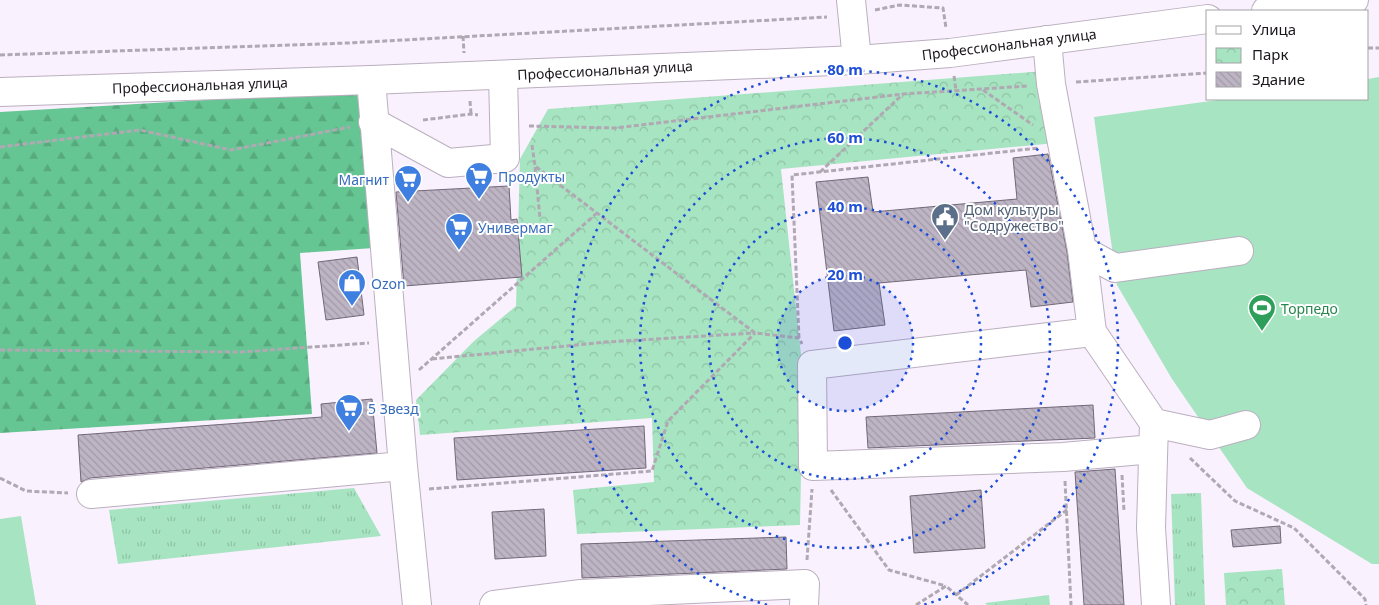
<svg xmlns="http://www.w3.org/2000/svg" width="1379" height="605" font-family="'Noto Sans',sans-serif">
  <defs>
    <pattern id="grass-tufts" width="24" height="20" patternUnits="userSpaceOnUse" patternTransform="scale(1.25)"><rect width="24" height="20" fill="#a7e4c1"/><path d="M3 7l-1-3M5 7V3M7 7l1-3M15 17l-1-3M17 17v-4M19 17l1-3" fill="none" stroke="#8fc3a5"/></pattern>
    <pattern id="forest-firs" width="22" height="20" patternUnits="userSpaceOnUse" patternTransform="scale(1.25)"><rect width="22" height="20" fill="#65c693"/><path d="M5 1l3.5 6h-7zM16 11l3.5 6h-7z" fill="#57a97e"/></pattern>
    <pattern id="park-crowns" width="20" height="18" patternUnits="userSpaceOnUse" patternTransform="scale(1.25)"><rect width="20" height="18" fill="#a7e4c1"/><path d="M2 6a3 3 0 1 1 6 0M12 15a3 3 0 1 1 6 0" fill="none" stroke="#8fc3a5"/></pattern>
    <pattern id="building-back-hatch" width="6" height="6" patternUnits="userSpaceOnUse" patternTransform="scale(1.25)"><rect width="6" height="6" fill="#bdb4c4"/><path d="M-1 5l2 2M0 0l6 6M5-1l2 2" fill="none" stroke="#a29aa8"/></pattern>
  </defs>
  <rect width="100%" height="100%" fill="#faf1fe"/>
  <path fill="url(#grass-tufts)" d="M354 488 381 536 118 564 109 510Z
    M1201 493 1205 605H1175L1171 494Z
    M1049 595 1050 605H987L985 603Z"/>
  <path fill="url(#forest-firs)" d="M357 91 374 248 300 253 312 414 0 433V112Z"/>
  <path fill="url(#park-crowns)" d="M1045 71 1056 143 781 169 803 373 800 525 577 534 573 490 654 482 652 418 420 435 416 400 474 341 516 306 520 159 548 109Z
    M1282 569 1285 605H1226L1224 573Z"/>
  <path fill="#a7e4c1" d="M1379 77V564H1372L1247 488 1172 379 1117 285 1094 117 1225 99H1368V79Z
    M21 516 36 605H0V519Z"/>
  <path fill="url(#building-back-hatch)" stroke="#726978" d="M1048 154 1067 252 1073 302 1031 307 1026 270 879 283 885 325 834 331 816 182 868 177 873 212 1017 199 1013 158Z
    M509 186 511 220 517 219 522 277 404 286 396 192Z
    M357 257 364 315 326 320 318 262Z
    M372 399 377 453 90 478 81 482 78 435 322 417 321 404Z
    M1093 405 1095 438 868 448 866 417Z
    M644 426 646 468 457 480 454 438Z
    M1115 469 1124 605H1084L1075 472Z
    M981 490 985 548 914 553 910 496Z
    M544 509 546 556 495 559 492 512Z
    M1280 526 1281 543 1233 547 1231 530Z
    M786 537 787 569 582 578 581 544Z"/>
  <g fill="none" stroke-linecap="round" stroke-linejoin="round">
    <defs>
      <path id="minor" d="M851 0 857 60
        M1047 40 1051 84 1082 250 1092 332 1154 423 1151 528 1156 605
        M371 80 403 466 417 605
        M373 122 448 163 505 158 503 75
        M1082 250 1115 268 1239 251
        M812 365 813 466 1063 457 1153 449
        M812 365 1092 332
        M1154 423 1210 435 1246 425
        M91 494 403 466
        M494 605 581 594 805 584 804 605"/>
      <path id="major" d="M1266 11 1354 0
        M0 92 371 80 857 60 950 53 1208 19"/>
    </defs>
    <use href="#minor" stroke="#baafbf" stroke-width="30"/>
    <use href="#major" stroke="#baafbf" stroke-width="30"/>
    <path stroke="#b0a8b3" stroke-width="3" stroke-dasharray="5 2.5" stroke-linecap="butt" d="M875 10 900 5 943 8 946 28
      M463 36 464 53
      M1368 48H1379
      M0 55 348 43 827 17
      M954 76 956 91
      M1076 82 1208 73
      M983 90 1033 125
      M470 101 471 114
      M423 120 471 114 478 115
      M529 126 615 128 903 94 1028 86
      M532 145 535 166 755 333 799 338 802 344
      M0 147 140 130 231 150 350 127
      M535 167 540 218
      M820 172 903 94
      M799 338 792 175 1039 148
      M0 350 241 352 369 343
      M432 359 607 342 754 333
      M419 370 597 213
      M1190 458 1235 501 1294 528 1365 599 1366 605
      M1122 475 1124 511
      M0 478 26 491 68 493
      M1065 481 1071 605
      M429 489 652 471 668 421 755 333
      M831 490 889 570 946 586
      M807 560 812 489
      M956 595 1068 509
      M916 605 946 586 968 605"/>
    <use href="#minor" stroke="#fff" stroke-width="28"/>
    <use href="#major" stroke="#fff" stroke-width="28"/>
  </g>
  <circle cx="845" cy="343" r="68" fill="#1d4ed8" fill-opacity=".12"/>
  <g fill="none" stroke="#1d4ed8" stroke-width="2.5" stroke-dasharray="2.5 5">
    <circle cx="845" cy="343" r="68"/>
    <circle cx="845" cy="343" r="136"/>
    <circle cx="845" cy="343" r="205"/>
    <path d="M767 605A273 273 0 1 1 923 605"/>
  </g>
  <defs>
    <symbol id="supermarket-pin" viewBox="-11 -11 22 30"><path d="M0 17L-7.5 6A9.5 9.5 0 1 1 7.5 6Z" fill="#3f7fe0" stroke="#fff"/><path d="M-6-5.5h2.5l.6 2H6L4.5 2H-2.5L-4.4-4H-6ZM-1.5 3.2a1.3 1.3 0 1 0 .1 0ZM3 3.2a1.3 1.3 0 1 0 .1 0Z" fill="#fff"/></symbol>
    <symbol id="civic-pin" viewBox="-11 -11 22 30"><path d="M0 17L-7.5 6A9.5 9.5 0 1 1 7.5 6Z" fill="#5c6f8a" stroke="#fff"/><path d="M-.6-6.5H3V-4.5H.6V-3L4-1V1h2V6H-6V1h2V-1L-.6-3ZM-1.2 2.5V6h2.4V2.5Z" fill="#fff"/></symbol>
    <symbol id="shop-pin" viewBox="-11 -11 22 30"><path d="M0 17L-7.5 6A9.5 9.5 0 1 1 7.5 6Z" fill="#3f7fe0" stroke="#fff"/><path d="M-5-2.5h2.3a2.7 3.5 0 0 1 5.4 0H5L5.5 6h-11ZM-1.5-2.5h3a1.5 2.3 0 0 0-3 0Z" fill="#fff"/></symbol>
    <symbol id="stadium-pin" viewBox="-11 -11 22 30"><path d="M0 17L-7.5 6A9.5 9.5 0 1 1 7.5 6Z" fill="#2e9e5b" stroke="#fff"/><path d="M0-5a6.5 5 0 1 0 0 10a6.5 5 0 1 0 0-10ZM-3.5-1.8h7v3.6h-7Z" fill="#fff"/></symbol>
  </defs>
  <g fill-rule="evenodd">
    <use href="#supermarket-pin" x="463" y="160" width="32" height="43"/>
    <use href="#supermarket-pin" x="392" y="163" width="32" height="43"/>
    <use href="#civic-pin" x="929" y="201" width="32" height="43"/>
    <use href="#supermarket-pin" x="443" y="211" width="32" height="43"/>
    <use href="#shop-pin" x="336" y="267" width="32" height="43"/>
    <use href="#stadium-pin" x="1246" y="292" width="32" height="43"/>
    <use href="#supermarket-pin" x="333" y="392" width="32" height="43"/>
  </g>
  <g text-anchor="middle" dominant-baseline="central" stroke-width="4" stroke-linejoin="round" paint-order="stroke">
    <g font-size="14" fill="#1b171d" stroke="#fff">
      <text transform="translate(1009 44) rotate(-7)">Профессиональная улица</text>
      <text transform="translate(605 70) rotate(-3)">Профессиональная улица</text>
      <text transform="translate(200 85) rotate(-2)">Профессиональная улица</text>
    </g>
    <g font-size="14" fill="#366cbe" stroke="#fff" text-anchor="start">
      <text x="498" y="176">Продукты</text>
      <text x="389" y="179" text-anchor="end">Магнит</text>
      <text x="478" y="227">Универмаг</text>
      <text x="371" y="283">Ozon</text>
      <text x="368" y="408">5 Звезд</text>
    </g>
    <g font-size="14" fill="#4e5e75" stroke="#fff" text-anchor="start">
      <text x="964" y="209">Дом культуры<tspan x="964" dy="16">"Содружество"</tspan></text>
    </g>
    <g font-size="14" fill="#27864d" stroke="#fff" text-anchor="start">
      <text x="1281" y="308">Торпедо</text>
    </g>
  </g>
  <circle cx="845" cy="343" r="8" fill="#1d4ed8" stroke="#fff" stroke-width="2.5"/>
  <g font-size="15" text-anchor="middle" font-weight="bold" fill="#1d4ed8" stroke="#fff" stroke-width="4" stroke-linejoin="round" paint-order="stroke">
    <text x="845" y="75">80 m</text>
    <text x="845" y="143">60 m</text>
    <text x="845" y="212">40 m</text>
    <text x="845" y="280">20 m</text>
  </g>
  <rect x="1206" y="10" width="162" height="90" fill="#ffffff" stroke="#a4a2a5"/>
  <rect x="1216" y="26" width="25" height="8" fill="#ffffff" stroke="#a4a2a5"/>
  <text x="1252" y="35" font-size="15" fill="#1b171d">Улица</text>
  <rect x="1216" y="48" width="25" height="15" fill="url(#park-crowns)" stroke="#a4a2a5"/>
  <text x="1252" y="60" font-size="15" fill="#1b171d">Парк</text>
  <rect x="1216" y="72" width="25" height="15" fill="url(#building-back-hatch)" stroke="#a4a2a5"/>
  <text x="1252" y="85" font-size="15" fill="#1b171d">Здание</text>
</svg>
